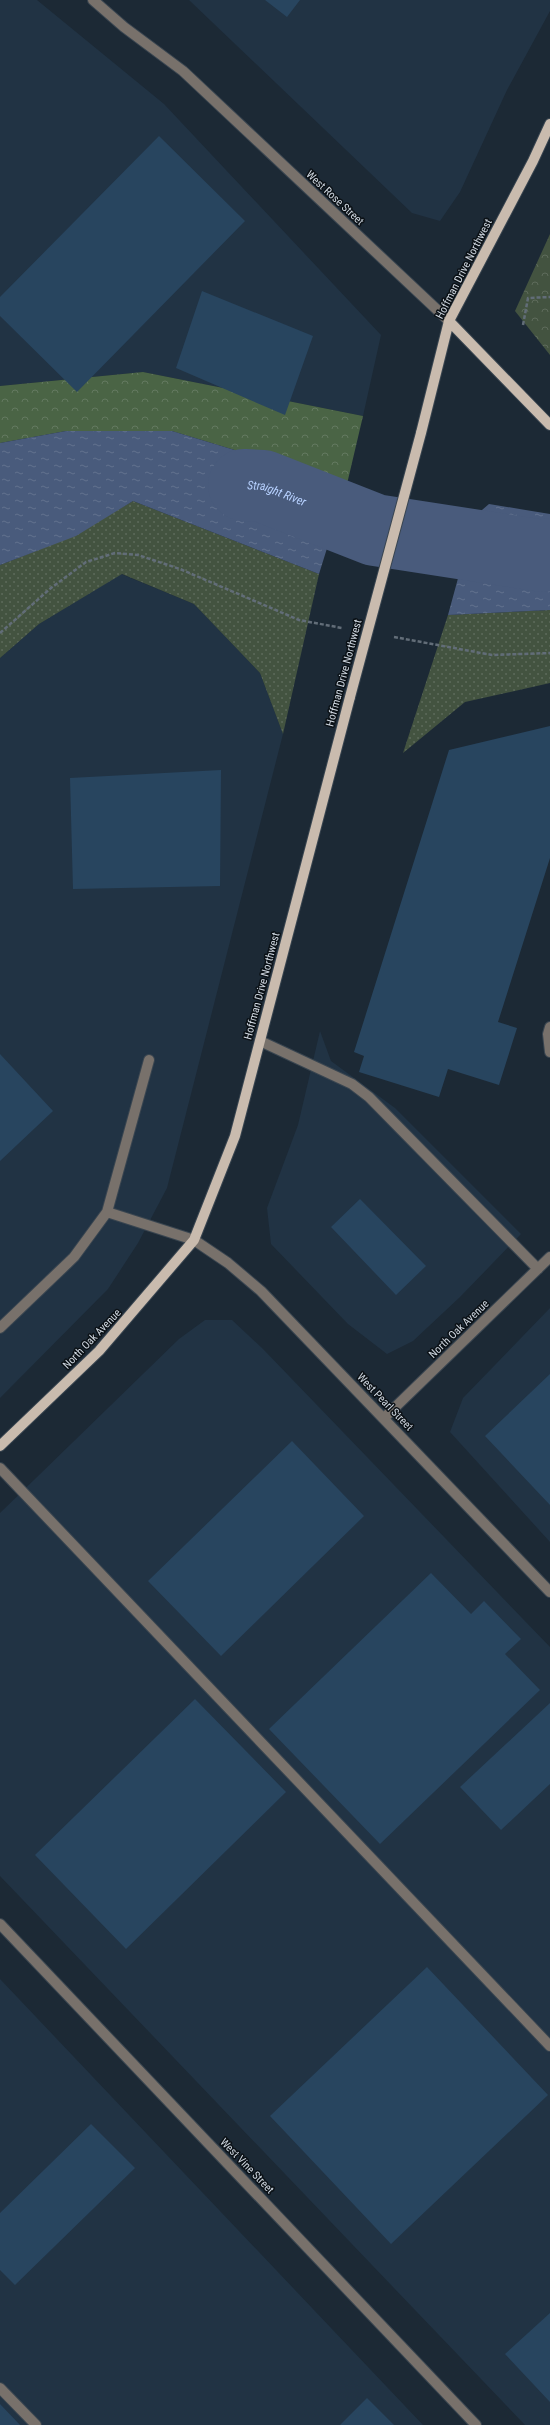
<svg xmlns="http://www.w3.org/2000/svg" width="550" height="2425" font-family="'Roboto Condensed',sans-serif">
  <defs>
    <pattern id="grass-dots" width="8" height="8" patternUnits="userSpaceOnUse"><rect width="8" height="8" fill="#435340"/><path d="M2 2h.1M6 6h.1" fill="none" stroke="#5d6b5b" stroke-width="1.8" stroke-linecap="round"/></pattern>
    <pattern id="forest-crowns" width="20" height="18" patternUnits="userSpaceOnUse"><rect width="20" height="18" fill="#4a6445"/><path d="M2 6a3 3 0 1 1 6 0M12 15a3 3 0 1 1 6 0" fill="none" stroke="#637960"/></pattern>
    <pattern id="park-crowns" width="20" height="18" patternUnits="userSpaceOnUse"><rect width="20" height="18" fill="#435340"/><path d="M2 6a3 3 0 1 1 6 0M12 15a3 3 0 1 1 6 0" fill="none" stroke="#5d6b5b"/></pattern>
    <pattern id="water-ripples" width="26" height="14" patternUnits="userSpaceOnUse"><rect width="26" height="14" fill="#495b7c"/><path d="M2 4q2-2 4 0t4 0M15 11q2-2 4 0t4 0" fill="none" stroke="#62728e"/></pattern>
  </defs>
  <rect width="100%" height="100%" fill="#1c2935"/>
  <path fill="#213344" d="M0 0H37L164 104 381 335 363 416 143 372 0 386Z
    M189 0H550V11L507 90 460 192 440 221 412 213Z
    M121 574 194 604 260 673 283 734 167 1188 138 1243 108 1289 0 1398V658L39 624Z
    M320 1031 331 1061 395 1108 521 1234 460 1297 413 1341 387 1354 348 1324 271 1244 267 1208 298 1125Z
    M550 1308V1542L450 1432 463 1398Z
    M205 1320H232L263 1349 550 1647V2425H525L0 1876V1513L179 1339Z
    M0 1979 423 2425H0Z"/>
  <path fill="url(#grass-dots)" d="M133 501 319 574 283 734 260 673 194 604 122 574 39 624 0 658V565C46 548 91 526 133 501Z
    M550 610V683L465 702 403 753 448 615Z"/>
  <path fill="url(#forest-crowns)" d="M143 372 363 416 347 484 172 431H66L0 443V386Z"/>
  <path fill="url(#park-crowns)" d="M550 234V355L515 311Z"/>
  <path fill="url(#water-ripples)" d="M66 431H172L347 484 319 574 133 501 76 536 0 565V443Z
    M489 504 550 514V610L448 615 475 516Z"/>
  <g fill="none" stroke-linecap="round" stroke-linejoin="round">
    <path stroke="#495b7c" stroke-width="72" id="s1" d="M244 485 263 486 375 530 543 556 550 554"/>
  </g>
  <path fill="#28455f" d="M265 0H300L287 17Z
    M159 136 245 221 77 392 0 316V297Z
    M202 291 313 336 285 415 176 368Z
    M550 726V858L498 1022 517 1028 499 1085 448 1069 439 1097 359 1072 364 1056 354 1052 449 750Z
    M221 770 220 886 73 889 70 778Z
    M0 1054 53 1111 0 1161Z
    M360 1199 426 1266 396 1295 331 1227Z
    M550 1374V1505L485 1436Z
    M292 1441 364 1516 221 1656 148 1581Z
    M431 1573 471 1614 484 1601 521 1639 505 1654 540 1690 380 1844 269 1729Z
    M195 1699 286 1792 126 1949 35 1855Z
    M550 1703V1784L501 1830 460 1787Z
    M427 1967 548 2095 391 2244 270 2116Z
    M91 2124 135 2168 15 2285 0 2270V2213Z
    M550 2313V2402L505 2354Z
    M367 2398 394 2425H340Z
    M0 2404 20 2425H0Z"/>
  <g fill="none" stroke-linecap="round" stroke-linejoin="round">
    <defs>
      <path id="minor" d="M93 0 124 27 183 71 449 321
        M550 1027 548 1034 550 1052
        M260 1041 352 1084 369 1097 538 1269
        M107 1212 149 1060
        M0 1328 74 1257 107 1212 194 1240 228 1263 261 1291 550 1592
        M384 1418 550 1257
        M0 1468 550 2046
        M0 1924 476 2425
        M0 2388 36 2425"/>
      <path id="major" d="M449 321 550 425
        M421 433 449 321 533 161 550 124
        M0 1446 99 1351 194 1240 235 1136 350 697"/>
    </defs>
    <use href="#minor" stroke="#394550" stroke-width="12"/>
    <use href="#major" stroke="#394550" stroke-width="12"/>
    <path stroke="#626d78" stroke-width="2.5" stroke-dasharray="4 2" stroke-linecap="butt" d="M523 325 528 298 550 297
      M0 633 51 588 86 562 115 553 138 555 180 569 299 620 342 628
      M394 637 492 655 550 653"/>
    <use href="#minor" stroke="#78716b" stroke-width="10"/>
    <use href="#major" stroke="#c9bbae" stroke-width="10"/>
    <defs>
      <path id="major-bridge" d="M350 697 421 433"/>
    </defs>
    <use href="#major-bridge" stroke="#394550" stroke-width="12" stroke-linecap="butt"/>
    <use href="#major-bridge" stroke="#c9bbae" stroke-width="10"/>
  </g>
  <g text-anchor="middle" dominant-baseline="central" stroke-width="3" stroke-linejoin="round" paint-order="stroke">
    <g font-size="11" fill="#cfd7e0" stroke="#0b1116">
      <text transform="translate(335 198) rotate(43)">West Rose Street</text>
      <text transform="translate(464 269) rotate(-63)">Hoffman Drive Northwest</text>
      <text transform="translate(344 673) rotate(-75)">Hoffman Drive Northwest</text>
      <text transform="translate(262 986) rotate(-75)">Hoffman Drive Northwest</text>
      <text transform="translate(459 1329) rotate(-44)">North Oak Avenue</text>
      <text transform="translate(92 1339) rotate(-46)">North Oak Avenue</text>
      <text transform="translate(385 1402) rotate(46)">West Pearl Street</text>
      <text transform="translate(247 2166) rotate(46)">West Vine Street</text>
    </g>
    <g font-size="12" font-style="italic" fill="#b6d0fe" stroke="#0b1116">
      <text stroke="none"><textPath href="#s1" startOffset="34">Straight River</textPath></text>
    </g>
  </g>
</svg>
